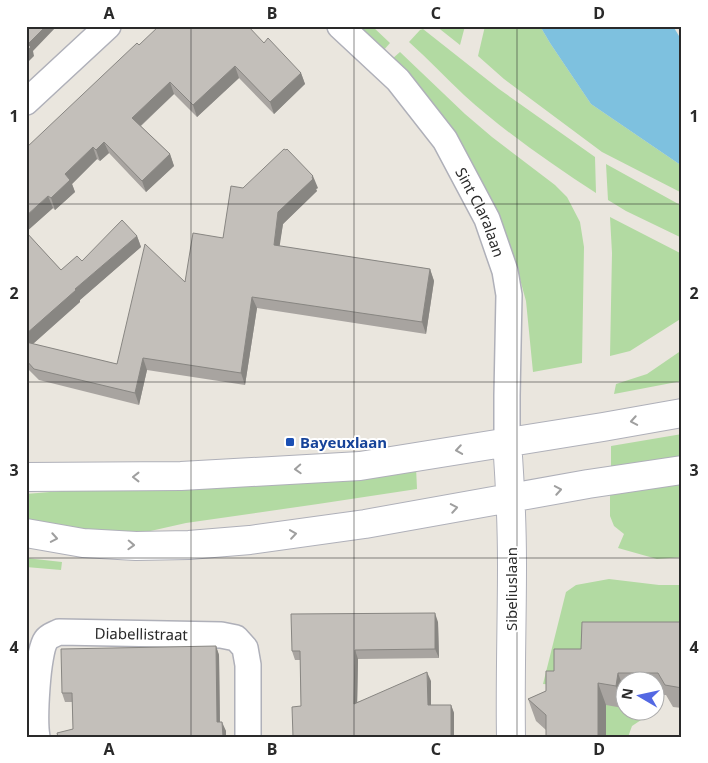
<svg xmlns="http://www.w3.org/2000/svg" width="708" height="763" font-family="'Noto Sans',sans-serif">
  <rect width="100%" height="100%" fill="#eae6de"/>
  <path fill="#b2daa2" d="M355 26H372L390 43 383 51Z
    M436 26H465L460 45Z
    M485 26H540L550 43 591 104 682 166V193L602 152 504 79 478 56Z
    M423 29 499 89 595 157 596 193C551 164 505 132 464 95 446 78 428 59 409 42L420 30Z
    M400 52 465 114 492 137 555 185 567 197 580 222 584 247 582 363 533 372 526 301 512 250 490 197 461 145 392 59Z
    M606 164 682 206V238L626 211 608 200Z
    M610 217 682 254V318L630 351 610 356 612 253Z
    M682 350V381L614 394 616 384 647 374Z
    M682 434V456L611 468V446Z
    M416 467 417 489 318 504 186 523 146 532H84L26 524V494L73 490Z
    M682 480V557L657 559 618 548 624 534 614 526 610 516V492Z
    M26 558 62 562 61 570 26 567Z
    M609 579 659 585H682V643L558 685 543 684 566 592 576 585Z
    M605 688H625L626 710 643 711 641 720 632 726 628 737H606Z"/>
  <path fill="#7ec1df" d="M540 26H673L682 41V166L591 104 550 43Z"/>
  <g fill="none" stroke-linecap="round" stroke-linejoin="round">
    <defs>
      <g id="street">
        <path id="s1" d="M340 26 398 80 445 140 487 219 505 271 509 295 507 395V442"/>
        <path d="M26 102 108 26"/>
        <path id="s2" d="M37 737C34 721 37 652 46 640 48 636 55 634 59 632L221 635 236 638 245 648 248 665V737"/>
      </g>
      <path id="secondary" d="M507 442C510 483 512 524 512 565 512 622 510 679 511 737
        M26 477 181 476 360 466 603 427 682 413
        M26 533 83 543 136 546 189 545 250 540 365 524 588 484 682 470"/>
    </defs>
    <use href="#street" stroke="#afb0b9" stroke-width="28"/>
    <use href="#secondary" stroke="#afb0b9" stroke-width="30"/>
    <use href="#street" stroke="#fff" stroke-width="25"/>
    <use href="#secondary" stroke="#fff" stroke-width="28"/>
  </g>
  <path fill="#a8a4a0" d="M264 43 301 73 305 84 274 114 239 78 197 117 174 94 141 126 170 154 174 166 146 192 109 153 100 161 97 159 72 184 75 192 55 210 53 208 26 232 139 45Z
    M243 188H318L316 189 317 191 283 224 279 246 430 269 434 281 426 334 257 308 245 385 147 370 139 405 39 380 26 367V232L61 270 137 236 141 247 80 300V302L33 344 117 364 223 238Z
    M438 622 439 658 358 659 357 702 431 681V705H451L454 713V737H293L301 706 300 660H295L292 651Z
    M682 622V708L673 707 666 695H656V680H626V695L623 708 606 705V737H546V730L536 721 528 699 546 691 554 671Z
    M216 646 219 655 220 722 226 731V737H58L73 729 72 702H65L62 693Z"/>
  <path fill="#888682" d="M46 26H57L33 51 34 56 26 64V52L28 44Z
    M235 66 239 78 197 117 193 105Z
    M301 73 305 84 274 114 270 102Z
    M170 82 174 94 137 129 132 118Z
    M104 142 109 153 100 161 96 150Z
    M93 147 97 159 72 184 75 192 55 210 51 198 65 174Z
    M170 154 174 166 146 192 142 181Z
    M313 176 318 188 316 189 317 191 283 224 278 257 274 245 278 212Z
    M48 196 53 208 26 232V216Z
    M137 236 141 247 80 300V302L26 350V334L75 289Z
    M430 269 434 281 426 334 422 322Z
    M252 297 257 308 245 385 241 373Z
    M143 358 147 370 139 405 135 393Z
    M435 613 438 622 439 658 435 649Z
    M216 646 219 655 220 731 217 722Z
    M355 650 358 659 357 713 354 704Z
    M427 672 431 681V714L428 705Z
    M618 673 626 695 623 708 616 686Z
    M598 683 606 705V737H598Z
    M451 705 454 713V737H451Z
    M222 722 226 731V737H223Z"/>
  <path fill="#c3bfba" stroke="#888682" d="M26 26H46L28 44 31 47 26 52Z
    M159 26H248L264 43 268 38 301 73 270 102 235 66 193 105 170 82 132 118 170 154 142 181 104 142 96 150 93 147 65 174 70 180 51 198 48 196 26 216V148L137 43 139 45Z
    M284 149 286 150 287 149 313 176 312 177 313 179 278 212 274 245 430 269 422 322 252 297 241 373 143 358 135 393 34 369 26 360V342L117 364 145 244 185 282 193 233 223 238 231 186 243 188Z
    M122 220 137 236 75 289 76 290 26 334V232L61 270 77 256 82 261Z
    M435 613V649L355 650 354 704 427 672 428 705H451V737H293L292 707 301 706 300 651H292L291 614Z
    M582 622H682V688L665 685 658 673H618L616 686 598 683V737H546V715L528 699 546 691V671H554V649H581Z
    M216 646 217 722H222L223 737H58L57 733 73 729 72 693H62L61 649Z"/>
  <defs><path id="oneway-chevron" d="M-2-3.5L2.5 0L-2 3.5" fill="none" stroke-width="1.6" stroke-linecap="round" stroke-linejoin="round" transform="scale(1.25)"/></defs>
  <g stroke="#9f9f9f">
    <use href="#oneway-chevron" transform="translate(634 421) rotate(170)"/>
    <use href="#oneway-chevron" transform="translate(459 450) rotate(171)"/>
    <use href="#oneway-chevron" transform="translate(298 469) rotate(177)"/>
    <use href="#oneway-chevron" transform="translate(136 477) rotate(180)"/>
    <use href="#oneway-chevron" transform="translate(558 490) rotate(-10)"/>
    <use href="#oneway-chevron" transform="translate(454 508) rotate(-10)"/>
    <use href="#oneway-chevron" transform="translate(293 534) rotate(-8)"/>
    <use href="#oneway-chevron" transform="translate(54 538) rotate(10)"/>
    <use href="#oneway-chevron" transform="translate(131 545) rotate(2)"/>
  </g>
  <path fill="none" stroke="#2a2a2a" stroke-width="1" stroke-opacity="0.55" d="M191 26V737M354 26V737M517 26V737M26 204H682M26 382H682M26 558H682"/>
  <rect fill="#1a4fb4" stroke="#fff" stroke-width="2" x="285" y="437" width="10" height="10" rx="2.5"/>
  <g text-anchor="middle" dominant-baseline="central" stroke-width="4" stroke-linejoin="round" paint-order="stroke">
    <g font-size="15" fill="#2a2a2a" stroke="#fff">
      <text stroke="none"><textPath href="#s1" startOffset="236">Sint Claralaan</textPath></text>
      <text transform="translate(511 589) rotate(-90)">Sibeliuslaan</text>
      <text stroke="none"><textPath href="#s2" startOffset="196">Diabellistraat</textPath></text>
    </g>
    <g font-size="15" font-weight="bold" fill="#164399" stroke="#fff" text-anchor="start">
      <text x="300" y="442">Bayeuxlaan</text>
    </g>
  </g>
  <rect width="708" height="763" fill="none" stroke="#ffffff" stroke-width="55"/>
  <g transform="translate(640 696) rotate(279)"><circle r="24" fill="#ffffff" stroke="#aaaaaa"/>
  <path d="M0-4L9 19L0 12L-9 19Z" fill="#5368e3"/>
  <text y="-8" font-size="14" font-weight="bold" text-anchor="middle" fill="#2a2a2a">N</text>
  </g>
  <rect x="28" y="28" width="652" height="708" fill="none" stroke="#2a2a2a" stroke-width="2"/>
  <g font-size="16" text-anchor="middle" font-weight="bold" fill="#2a2a2a">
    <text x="109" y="19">A</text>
    <text x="272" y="19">B</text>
    <text x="436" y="19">C</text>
    <text x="599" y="19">D</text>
    <text x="14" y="122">1</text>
    <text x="694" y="122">1</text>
    <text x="14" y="299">2</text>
    <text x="694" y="299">2</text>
    <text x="14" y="476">3</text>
    <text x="694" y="476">3</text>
    <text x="14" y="653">4</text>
    <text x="694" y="653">4</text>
    <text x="109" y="755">A</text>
    <text x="272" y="755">B</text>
    <text x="436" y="755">C</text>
    <text x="599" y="755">D</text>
  </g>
</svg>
